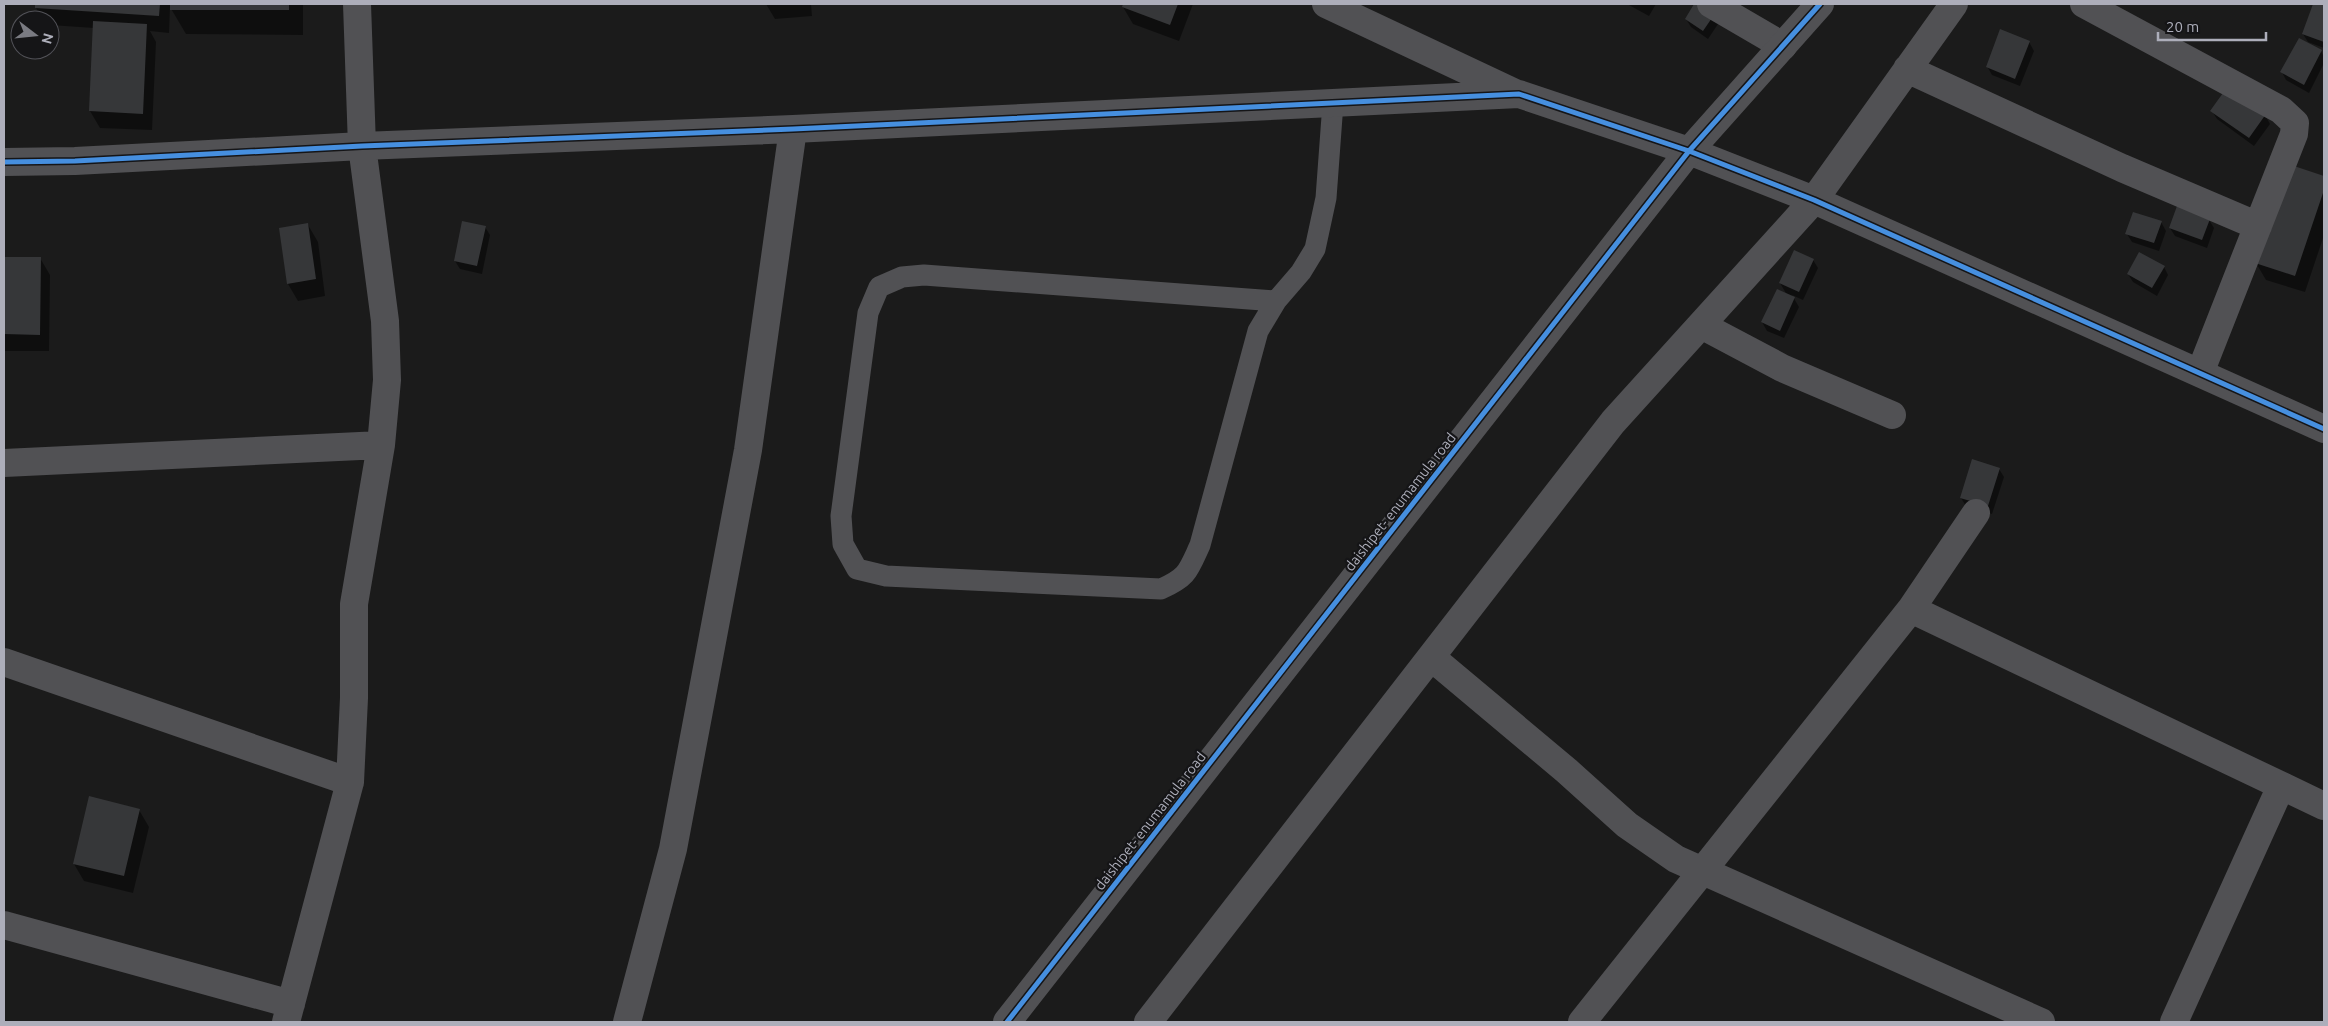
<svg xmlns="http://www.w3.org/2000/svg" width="2328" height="1026" font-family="Ubuntu,sans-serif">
  <rect width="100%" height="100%" fill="#1b1b1b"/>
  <path fill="#0007" d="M36 4H303V35L186 34 170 7 169 33 150 31 156 42 152 130 100 128 90 111 94 28 50 25V20H43L36 8Z
    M766 4H811L812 16 775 19Z
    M1124 4H1193L1179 41 1133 24 1123 7Z
    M1627 4H1656L1649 16Z
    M1696 4H1703L1720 21 1708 39 1691 27 1686 19Z
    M2315 4H2324V48L2308 42 2303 34Z
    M2299 39 2321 51 2324 57V63L2309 93 2286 80 2282 72Z
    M2029 42 2034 51 2020 86 1992 75 1987 66Z
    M2212 111 2265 115 2270 124 2254 146 2217 119Z
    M2289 166 2324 177V235L2305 292 2266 280 2256 263Z
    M2209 220 2214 228 2207 248 2175 236 2170 228Z
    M2161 222 2166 231 2159 251 2132 242 2127 234Z
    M308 225 318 242 325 296 298 301 288 284Z
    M485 227 490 235 482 274 460 269 455 261Z
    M4 258H40L50 275 49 351H4Z
    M1813 260 1818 268 1803 300 1792 295 1799 307 1784 338 1767 331 1762 322 1787 295 1780 283Z
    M2164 267 2168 275 2157 296 2133 282 2128 274Z
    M1999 469 2004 477 1992 514 1966 506 1961 498Z
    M139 810 149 827 133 893 84 881 74 864Z"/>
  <path fill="#363739" d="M35 4H160L159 16 35 8Z
    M170 4H289V10H170Z
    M1123 4H1178L1170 25 1122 7Z
    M1694 4H1705L1716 12 1703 31 1685 19Z
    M2313 4H2324V42L2302 34Z
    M93 21 147 24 143 114 89 111Z
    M2000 29 2030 41 2015 79 1986 67Z
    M2299 38 2322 50 2304 85 2280 72Z
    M2228 86 2266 114 2249 138 2210 111Z
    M2288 164 2324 176V190L2295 276 2255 263Z
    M2177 206 2210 219 2202 240 2169 228Z
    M2133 212 2162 221 2154 243 2125 234Z
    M462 221 486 226 477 266 454 261Z
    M308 223 316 279 287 284 279 228Z
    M1794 250 1814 259 1799 292 1779 283Z
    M2139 252 2165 266 2152 288 2127 274Z
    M4 257H41L40 335 4 334Z
    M1777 289 1795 297 1780 331 1761 322Z
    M1972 459 2000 468 1988 506 1960 498Z
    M89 796 140 809 124 876 73 864Z"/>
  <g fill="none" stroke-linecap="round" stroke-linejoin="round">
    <path stroke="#515154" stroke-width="21" d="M1276 301 924 275 902 277 879 287 868 313 841 516 843 544 857 569 886 576 1161 589C1188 577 1188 571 1200 545L1258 331 1276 301 1301 272 1315 249 1326 198 1333 103"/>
    <path stroke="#515154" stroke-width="28" d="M1326 4 1515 93
      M1711 4 1783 46
      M2084 4 2281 110 2295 123 2294 134 2200 373
      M1907 69 2122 168 2258 226
      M4 162 75 161 362 146 793 129 1519 94 1689 151 1814 200 2324 429
      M1701 325 1782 368 1892 415
      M4 463 381 445
      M1911 609 2324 806
      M1431 657 1567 771 1627 825 1676 859 2041 1022
      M4 662 350 782 286 1022
      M350 782 354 698V604L381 445 387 380 385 321 362 146 357 4
      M4 925 291 1004
      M627 1022 673 849 748 450 793 129
      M1148 1022 1613 422 1814 200 1954 4
      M1582 1022 1911 609 1976 513
      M2174 1022 2281 786"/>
    <path stroke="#515154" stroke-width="28" d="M1007 1022 1689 151 1820 4"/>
    <defs>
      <path id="cycleway" d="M4 162 75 161 362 146 793 129 1519 94 1689 151 1814 200 2324 429
        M1007 1022 1689 151 1820 4"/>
    </defs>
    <use href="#cycleway" stroke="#151517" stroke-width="8"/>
    <use href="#cycleway" stroke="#468fdf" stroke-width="5"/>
  </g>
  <g text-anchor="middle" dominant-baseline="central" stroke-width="4.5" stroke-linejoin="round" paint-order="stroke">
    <g font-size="14" fill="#adaeba" stroke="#151517">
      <text transform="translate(1400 502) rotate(-52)">daishipet- enumamula road</text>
      <text transform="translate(1150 821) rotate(-52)">daishipet- enumamula road</text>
    </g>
  </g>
  <rect width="2328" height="1026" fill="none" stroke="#adaeba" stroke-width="10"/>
  <g transform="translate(35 35) rotate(106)"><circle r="24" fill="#151517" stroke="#525258"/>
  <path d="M0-4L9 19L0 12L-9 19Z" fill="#7a7b82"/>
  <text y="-8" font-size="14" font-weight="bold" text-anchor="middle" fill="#adaeba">N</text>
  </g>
  <path d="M2158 32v8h108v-8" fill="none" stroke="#adaeba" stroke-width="2.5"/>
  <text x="2166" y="32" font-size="15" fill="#adaeba" stroke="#151517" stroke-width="4" paint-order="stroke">20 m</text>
</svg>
